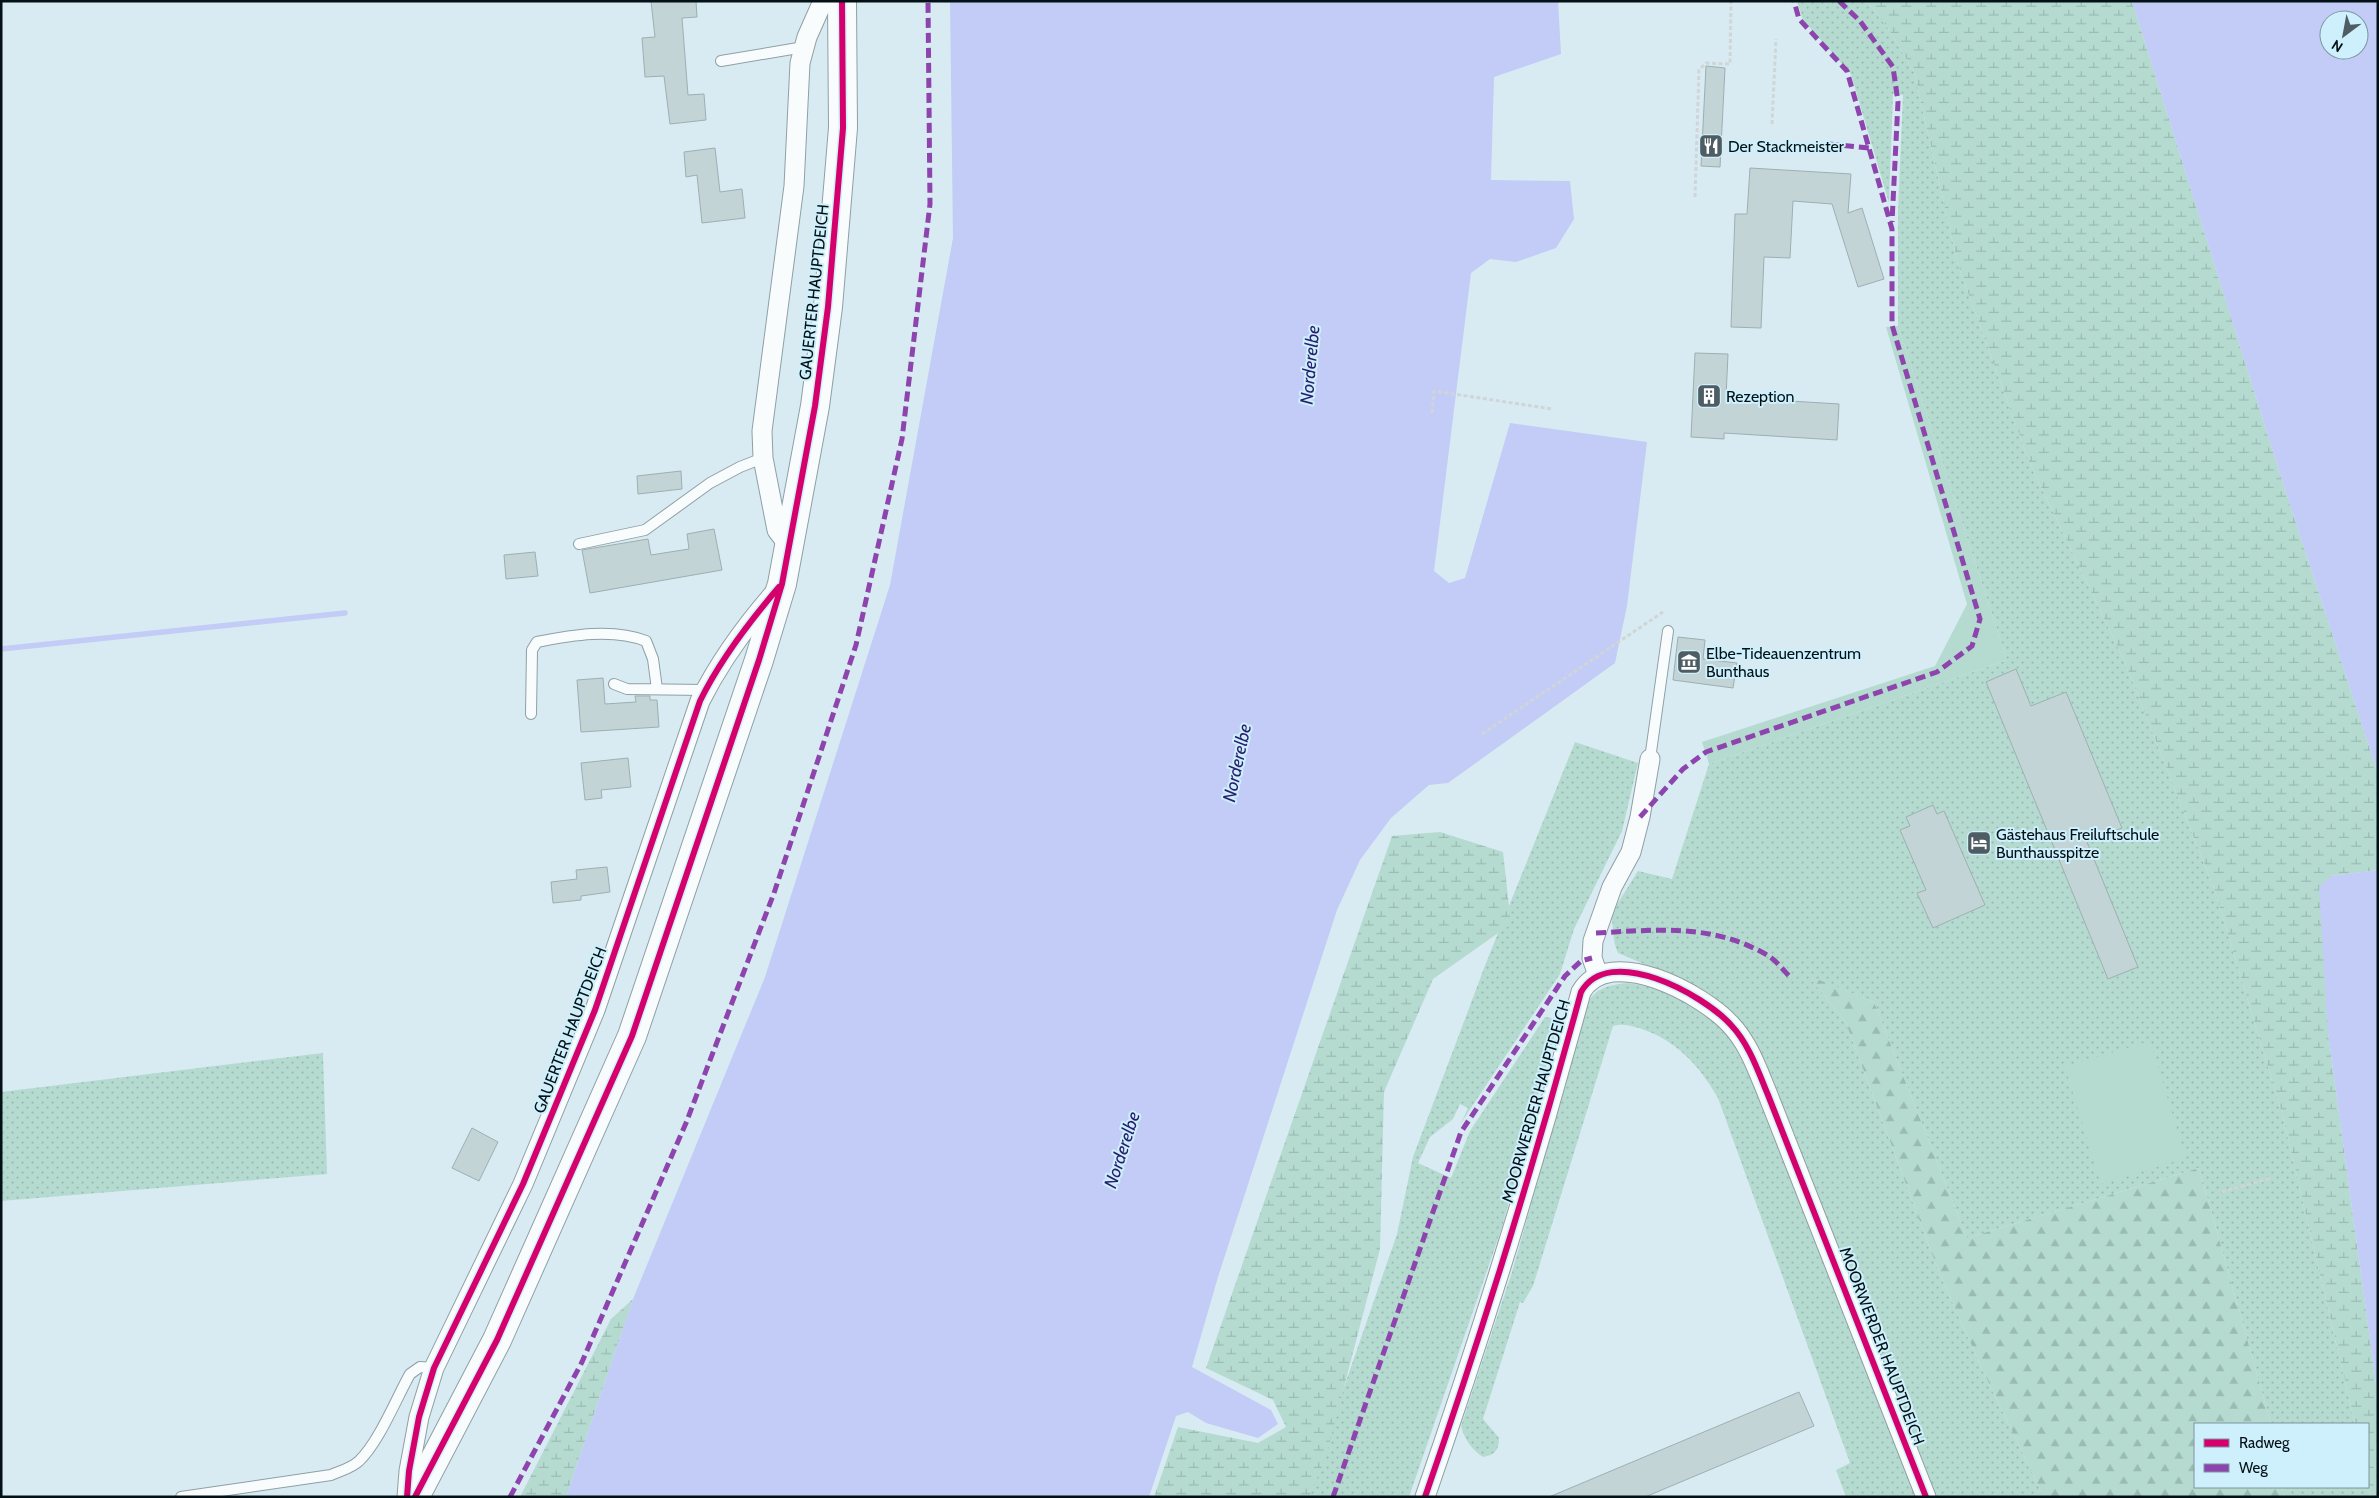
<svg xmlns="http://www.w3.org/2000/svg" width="2379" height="1498" font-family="Cabin,sans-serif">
  <defs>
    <pattern id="grass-dots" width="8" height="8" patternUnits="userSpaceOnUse" patternTransform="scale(1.25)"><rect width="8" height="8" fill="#b5dbd0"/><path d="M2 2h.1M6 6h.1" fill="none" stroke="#9abbb2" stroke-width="1.8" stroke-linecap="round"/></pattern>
    <pattern id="forest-firs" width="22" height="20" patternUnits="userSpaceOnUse" patternTransform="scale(1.25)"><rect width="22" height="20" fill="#b5dbd0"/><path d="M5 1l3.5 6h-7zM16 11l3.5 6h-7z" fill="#9abbb2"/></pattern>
    <pattern id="wetland-marsh" width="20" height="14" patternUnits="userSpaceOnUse" patternTransform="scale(1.25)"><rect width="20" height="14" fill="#b5dbd0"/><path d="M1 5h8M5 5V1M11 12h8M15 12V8" fill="none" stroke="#9abbb2"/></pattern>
  </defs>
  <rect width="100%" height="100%" fill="#d8ebf2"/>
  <path fill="url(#grass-dots)" d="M1797 1H1867L1888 28 1914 72 1958 265 2030 464 2124 660 2215 891 2283 1117 2355 1424H2271L2199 1168 1967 1238 1874 1002 1810 977 1846 1023 1938 1270 1983 1371 2044 1497H1936L1802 1160 1725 1008 1695 986 1643 967 1644 964 1618 953C1612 940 1614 928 1611 914L1638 871 1672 879 1709 764 2007 660 1898 326V211L1903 95 1893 94 1889 203 1851 74 1803 20Z
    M1575 742 1638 763 1622 831 1574 929 1560 974 1461 1123 1468 1108 1460 1104 1453 1119 1430 1137 1418 1163 1451 1178 1470 1131 1545 1017 1559 1019 1502 1227 1409 1497H1306L1397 1234 1413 1157 1486 963Z
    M1627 983C1664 987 1707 1006 1729 1038 1739 1052 1745 1068 1753 1083L1918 1497H1846L1836 1470 1850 1463 1718 1098C1699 1065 1676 1040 1639 1028 1630 1026 1623 1023 1613 1026L1533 1286 1523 1303 1520 1302 1483 1419 1499 1438C1499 1450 1495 1455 1483 1457 1471 1449 1465 1440 1461 1426L1512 1272 1587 1005C1594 988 1609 985 1627 983Z
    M323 1053 327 1174 1 1201V1092Z
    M2368 1484 2370 1497H2284L2282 1487H2368Z"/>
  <path fill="url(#forest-firs)" d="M1809 976 1874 1002 1967 1238 2199 1168 2271 1424H2195V1487H2282L2284 1497H2044L1983 1371 1938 1270 1846 1023Z"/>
  <path fill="url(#wetland-marsh)" d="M1867 1H2132L2280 474 2378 774V870L2331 876 2328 1033 2378 1398V1497H2370L2368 1484V1424H2355L2283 1117 2215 891 2124 660 2030 464 1958 265 1914 72 1888 28Z
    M1440 832 1503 852 1511 924 1433 979 1384 1092 1380 1249 1325 1460 1309 1497H1154L1178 1427 1258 1443 1286 1427 1273 1400 1206 1368 1392 836Z
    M633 1299 566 1497H520L611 1319Z"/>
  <path fill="#b5dbd0" d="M1898 326 2007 660 1709 764 1702 742 1935 666 1967 604 1886 327Z
    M2150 1041 2186 1158 2101 1184 2065 1067Z"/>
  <path fill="#c2ccf6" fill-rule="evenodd" d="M950 1H1558L1561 54 1494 77 1491 180 1570 181 1574 219 1556 248 1516 262 1490 259 1471 273 1434 571 1449 583 1465 578 1510 423 1647 442 1627 606 1615 663 1448 783 1429 785 1391 818 1360 860 1337 910 1218 1277 1192 1367 1271 1410 1278 1424 1258 1438 1206 1423 1188 1412 1176 1416 1149 1497H566L633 1299 765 977 890 585 953 238Z
    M2132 1H2378V774L2280 474ZM2329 20H2359V50H2329Z
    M2378 870V1398L2328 1033 2319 887 2331 876Z"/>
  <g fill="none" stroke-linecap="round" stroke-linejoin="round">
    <path stroke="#c2ccf6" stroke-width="5.5" d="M1 649 345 613"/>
  </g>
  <path fill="#c3d4d7" stroke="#9eafb2" d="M651 1H696L697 17 682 18 688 95 704 94 706 120 670 124 664 76 645 77 642 38 655 37Z
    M1706 66 1725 68 1720 167 1701 166Z
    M715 148 720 192 742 189 745 218 702 223 697 175 686 177 684 152Z
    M1750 168 1851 174 1848 213 1862 208 1884 279 1858 287 1832 204 1793 201 1790 258 1764 257 1761 328 1731 327 1735 214H1747Z
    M1695 353 1728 354 1726 397 1839 404 1837 440 1724 433V439L1691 437Z
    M681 471 682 489 638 494 637 476Z
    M714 529 722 570 590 593 582 550 648 539 651 555 689 549 687 534Z
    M535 552 538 576 506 579 504 555Z
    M1678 637 1705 640 1703 659 1737 663 1733 688 1673 680Z
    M2016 669 2031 706 2066 692 2122 828 2087 842 2138 967 2108 979 1986 682Z
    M603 678 605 704 636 702 635 696H650V700H657L659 727 581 732 577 680Z
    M628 758 631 787 601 790 602 798 585 800 581 763Z
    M1933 805 1937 814 1944 811 1985 905 1933 928 1917 893 1926 890 1900 830 1910 826 1906 817Z
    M607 867 610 892 581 896V900L553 903 551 882 577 879 576 870Z
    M472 1128 498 1142 479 1181 452 1168Z
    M1799 1392 1814 1426 1645 1497H1549Z"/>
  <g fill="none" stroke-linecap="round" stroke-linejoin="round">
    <defs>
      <path id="lane" d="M721 61 804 47
        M579 544 645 530 710 483 740 467 763 458
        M614 684 627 689 705 690
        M531 714 532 650 537 642C572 635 613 628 646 641L653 659 657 689
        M1650 759 1668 631
        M181 1497 331 1475C340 1471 352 1468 359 1461 379 1442 396 1399 410 1374L420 1367 434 1368"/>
      <path id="street" d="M790 547 777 530 763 458 762 431 794 186 800 63 807 37 823 1
        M1598 975 1592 958 1593 941 1612 887 1631 852 1640 817 1650 759
        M407 1497 409 1471 419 1417 434 1368 523 1184 595 1010 700 701C720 661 747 624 777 590
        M1425 1497C1483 1330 1535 1162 1581 992 1609 943 1703 994 1731 1025 1749 1044 1758 1071 1768 1095L1926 1497"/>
      <path id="secondary" d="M415 1497 497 1340 632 1036 759 660 782 584 815 406 828 307 843 128 842 1"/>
    </defs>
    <use href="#lane" stroke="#8f9fa5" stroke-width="12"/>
    <use href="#street" stroke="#8f9fa5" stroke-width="21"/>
    <use href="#secondary" stroke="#8f9fa5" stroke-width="30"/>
    <path stroke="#d0d5d7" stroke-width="3" stroke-dasharray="4 2.5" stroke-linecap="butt" d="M1772 124 1776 39
      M1695 197 1699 70 1706 63 1730 64 1731 1
      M1432 413 1434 391 1552 409
      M1482 734 1663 612
      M2222 1192 2271 1178"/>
    <use href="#lane" stroke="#f9fcfd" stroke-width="10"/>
    <use href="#street" stroke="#f9fcfd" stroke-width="19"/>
    <use href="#secondary" stroke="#f9fcfd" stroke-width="28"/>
    <path stroke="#8e44ad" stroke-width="5" stroke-dasharray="10 5" stroke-linecap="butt" d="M1839 1 1860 21 1893 67 1898 102 1892 222
      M1829 144 1869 148
      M1640 817 1683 769 1706 752 1937 672 1972 646 1980 619 1892 325V229L1847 71 1799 19 1794 1
      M1596 933C1656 930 1712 923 1767 955 1776 960 1784 971 1792 979
      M510 1497 582 1362 686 1123 774 893 856 645 902 439 930 204 928 1
      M1333 1497 1461 1132 1565 976 1581 961 1592 958"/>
    <defs>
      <path id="cycleway" d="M407 1497 409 1471 419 1417 434 1368 523 1184 595 1010 700 701C720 660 749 622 779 587
        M415 1497 497 1340 632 1036 759 660 782 584 815 406 828 307 843 128 842 1
        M1425 1497C1483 1330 1535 1162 1581 992 1609 943 1703 994 1731 1025 1749 1044 1758 1071 1768 1095L1926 1497"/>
    </defs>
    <use href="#cycleway" stroke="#ceeffc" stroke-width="9"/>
    <use href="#cycleway" stroke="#d6006c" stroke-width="6"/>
  </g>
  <defs>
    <symbol id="restaurant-square" viewBox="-11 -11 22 22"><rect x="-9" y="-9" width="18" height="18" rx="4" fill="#4e5d63" stroke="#ceeffc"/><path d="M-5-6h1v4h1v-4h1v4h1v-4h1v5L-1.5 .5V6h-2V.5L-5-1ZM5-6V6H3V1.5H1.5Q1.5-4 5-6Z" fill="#fff"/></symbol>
    <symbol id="building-square" viewBox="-11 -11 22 22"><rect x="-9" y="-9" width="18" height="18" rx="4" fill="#4e5d63" stroke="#ceeffc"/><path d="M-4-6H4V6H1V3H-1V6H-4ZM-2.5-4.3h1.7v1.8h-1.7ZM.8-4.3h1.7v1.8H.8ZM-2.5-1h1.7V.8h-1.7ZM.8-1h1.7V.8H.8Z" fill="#fff"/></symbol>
    <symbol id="museum-square" viewBox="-11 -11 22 22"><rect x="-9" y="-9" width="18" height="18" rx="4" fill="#4e5d63" stroke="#ceeffc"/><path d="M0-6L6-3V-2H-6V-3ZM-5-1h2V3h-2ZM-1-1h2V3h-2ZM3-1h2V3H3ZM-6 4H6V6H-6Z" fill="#fff"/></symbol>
    <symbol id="hotel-square" viewBox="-11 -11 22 22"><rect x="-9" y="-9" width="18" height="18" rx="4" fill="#4e5d63" stroke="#ceeffc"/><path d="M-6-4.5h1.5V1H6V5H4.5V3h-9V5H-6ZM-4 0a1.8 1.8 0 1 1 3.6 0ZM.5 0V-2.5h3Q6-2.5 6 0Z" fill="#fff"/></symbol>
  </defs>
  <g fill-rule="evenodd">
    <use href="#restaurant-square" x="1697" y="132" width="28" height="28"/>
    <use href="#building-square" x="1695" y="382" width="28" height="28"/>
    <use href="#museum-square" x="1675" y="648" width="28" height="28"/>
    <use href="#hotel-square" x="1965" y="829" width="28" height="28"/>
  </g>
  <g text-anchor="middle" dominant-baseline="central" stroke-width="4" stroke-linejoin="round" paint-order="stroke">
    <g font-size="16" fill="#031116" stroke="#ceeffc" text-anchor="start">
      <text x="1728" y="146">Der Stackmeister</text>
      <text x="1726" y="396">Rezeption</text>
      <text x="1706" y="653">Elbe-Tideauenzentrum<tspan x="1706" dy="18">Bunthaus</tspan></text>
      <text x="1996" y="834">Gästehaus Freiluftschule<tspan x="1996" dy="18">Bunthausspitze</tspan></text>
    </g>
    <g font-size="16" fill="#031116" stroke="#ceeffc">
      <text transform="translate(814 292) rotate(-84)">GAUERTER HAUPTDEICH</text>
      <text transform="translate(570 1030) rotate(-69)">GAUERTER HAUPTDEICH</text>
      <text transform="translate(1536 1101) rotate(-74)">MOORWERDER HAUPTDEICH</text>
      <text transform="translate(1882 1346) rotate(69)">MOORWERDER HAUPTDEICH</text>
    </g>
    <g font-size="18" font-style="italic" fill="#281e6e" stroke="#ceeffc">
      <text transform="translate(1310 365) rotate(-85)">Norderelbe</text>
      <text transform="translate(1237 763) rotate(-78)">Norderelbe</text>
      <text transform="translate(1122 1150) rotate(-72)">Norderelbe</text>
    </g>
  </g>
  <rect width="2379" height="1498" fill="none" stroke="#031116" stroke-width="5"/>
  <rect x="2194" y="1423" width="175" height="65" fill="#ceeffc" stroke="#7d96a0"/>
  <rect x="2204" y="1439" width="25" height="8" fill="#d6006c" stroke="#7d96a0"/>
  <text x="2239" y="1448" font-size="15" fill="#031116">Radweg</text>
  <rect x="2204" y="1464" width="25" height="8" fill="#8e44ad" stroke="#7d96a0"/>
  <text x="2239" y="1473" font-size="15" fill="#031116">Weg</text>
  <g transform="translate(2344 35) rotate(212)"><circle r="24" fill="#ceeffc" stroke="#7d96a0"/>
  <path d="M0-4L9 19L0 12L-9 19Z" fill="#4e5d63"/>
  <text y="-8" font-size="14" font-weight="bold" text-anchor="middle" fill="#031116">N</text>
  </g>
</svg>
